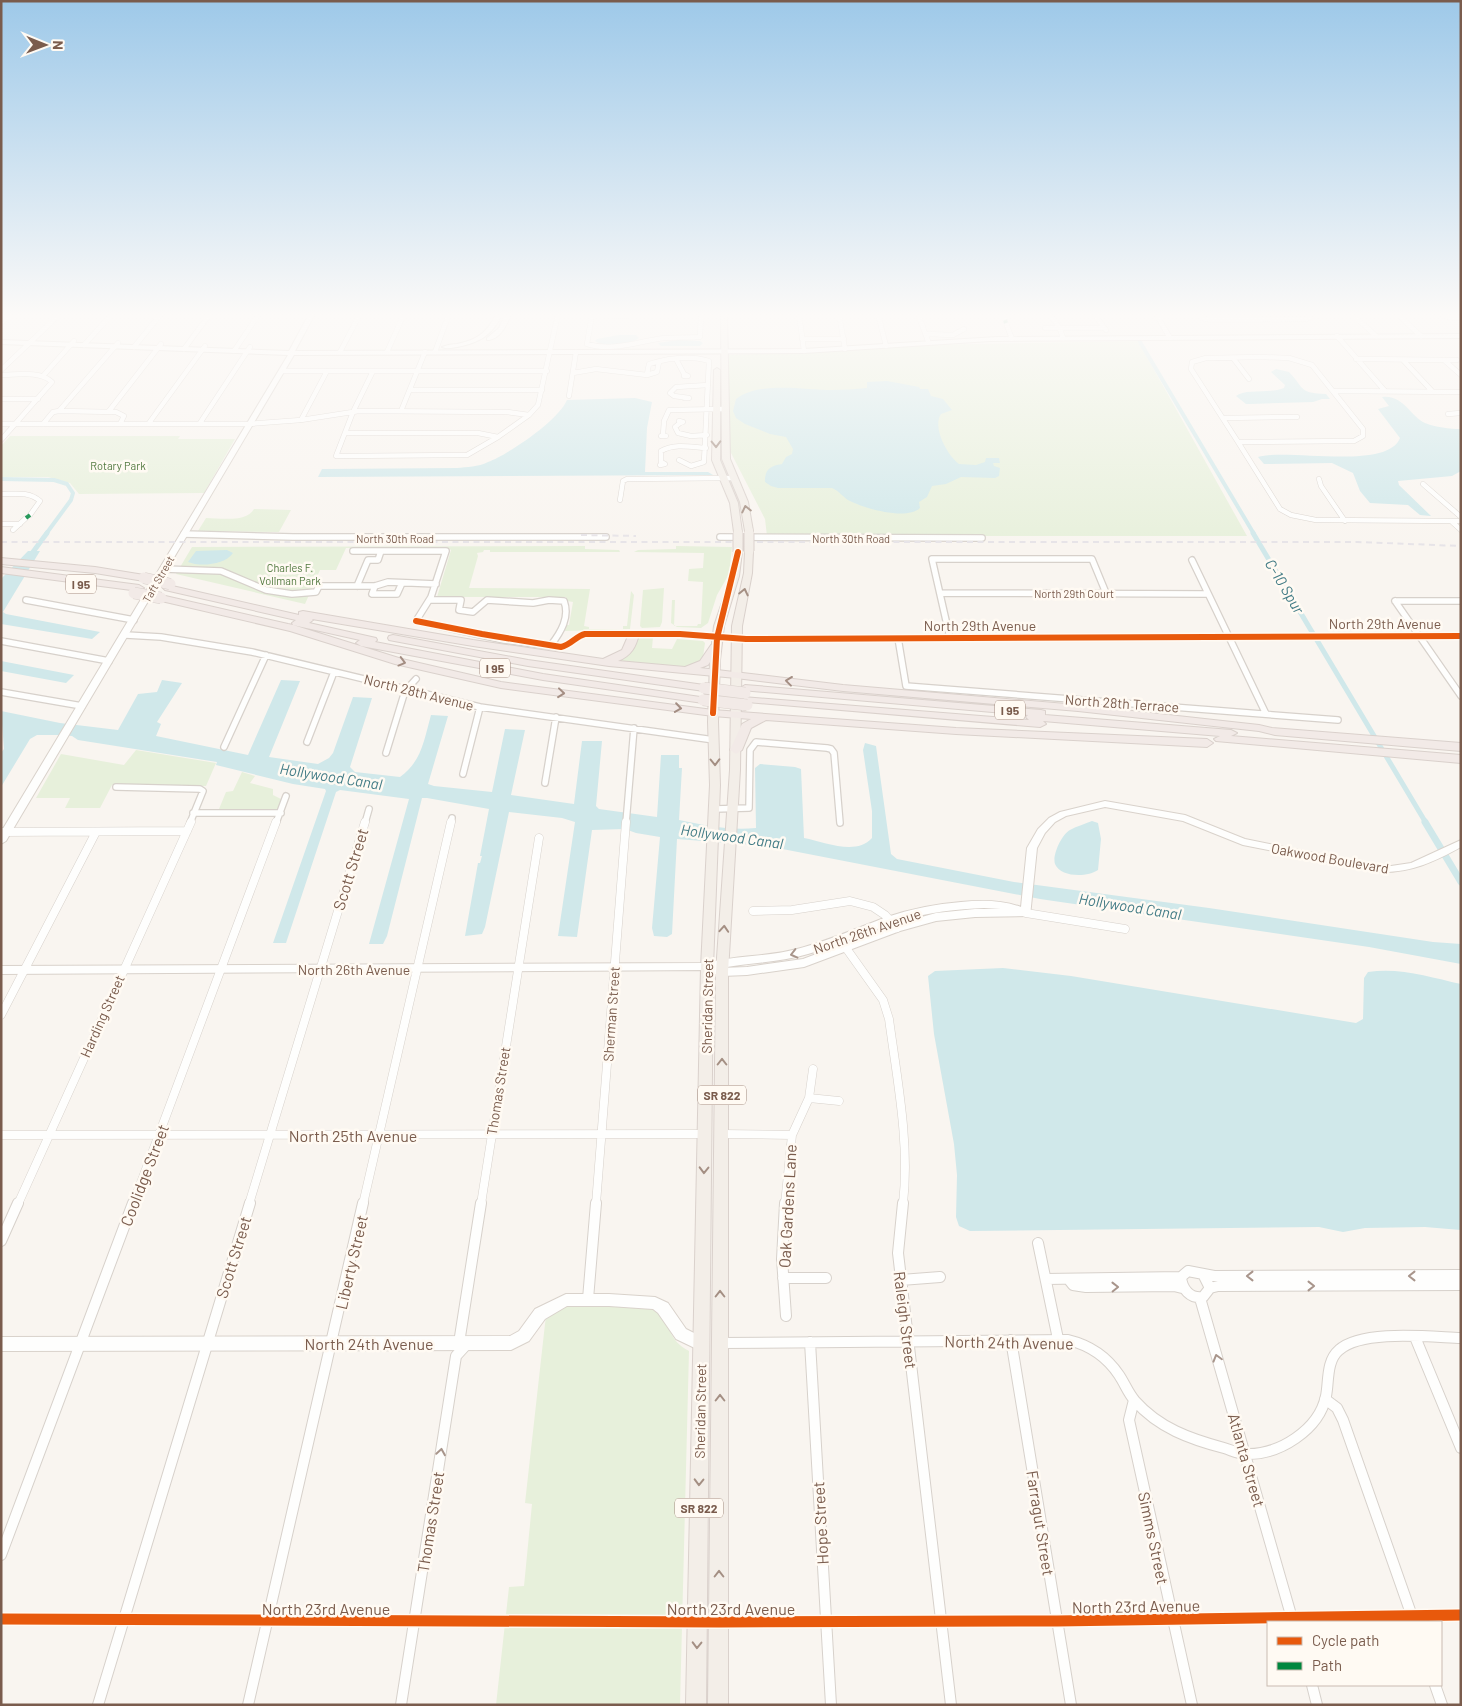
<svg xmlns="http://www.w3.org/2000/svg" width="1462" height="1706" font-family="Barlow,sans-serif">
  <rect width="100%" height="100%" fill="#f9f5f0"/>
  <path fill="#e7f0db" d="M1138 341 1247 536H767L765 519 729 449V355L814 352 921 345Z
    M10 436H180L178 439H235L204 493 79 494 70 483 48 477H1V446Z
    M254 509 291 510 279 532 198 531 206 518C220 518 246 523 254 509Z
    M585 546V549L619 550 620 552H490V550H484L483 552 477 553 478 556 469 588 590 589 584 626 589 627V629H623V626H627L631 591 634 595 630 629 565 631 566 625H569L573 602 567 601 566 597H437L451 550 448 548H346L336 570H320L305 604 176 574 192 547Z
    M676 546 732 547 729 574 717 595 708 623 701 628 677 627 671 623 672 600H675L674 626H697L698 624H701L703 582 688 581 689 569 703 568 704 553 634 552 638 550 676 549Z
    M664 588 662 622 660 627 642 628 640 626 643 590Z
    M641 637H653L652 648 672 649 677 639 703 641 705 643 703 657 700 661 687 668 616 661 633 650 638 638Z
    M136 750 216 763 206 786 112 785 100 808H65L70 798H36L61 754 124 765Z
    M242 772 255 776 250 783 273 789V795L281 799 278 811 219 809 226 792 233 791Z
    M575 1305 643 1306C649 1308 657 1310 661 1316 673 1331 669 1340 689 1351L680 1705H496L509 1587 524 1586 532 1504 525 1503 545 1324 546 1317 562 1307Z"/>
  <path fill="#d0e8ea" d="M619 335H636L639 338C630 345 605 348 595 341L597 339Z
    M678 340 700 341 703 343 700 346H661L658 343Z
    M1276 369 1289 372C1305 389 1299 393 1326 394L1330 399H1322L1313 402 1250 404H1246L1236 396C1245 388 1270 394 1284 388L1285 385 1271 372Z
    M887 381 919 387 920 389H928L931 396 943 399 952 410 941 414C932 427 947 455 959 464L976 465 985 462 986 458H999L1000 463H993L994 466 1000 468 999 476 995 478 961 477 946 484 932 486 927 497 919 502 920 508C906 521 863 508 848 500 842 496 839 491 832 488H778L771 486 765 482C765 469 770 466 782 464L786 457 792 454 793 449 786 437 770 434 745 424 736 418 733 411 736 399C760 381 804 390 832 390 844 390 855 389 867 388V382Z
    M1382 397C1403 394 1411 417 1425 423 1435 427 1450 429 1461 429V471L1452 476 1398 481 1399 485 1431 516 1420 515 1408 505 1370 503 1360 491 1353 473 1332 463 1264 464 1258 457C1288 448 1387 471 1400 438L1378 409 1389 406Z
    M635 398 652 402 647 428 645 472H708L713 475 318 477 322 469 457 468C467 467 478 467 488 462 509 454 558 421 567 400Z
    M227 550 233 553C225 565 200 567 188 562L196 551Z
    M28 551H40L3 612 6 614 100 632 92 639 1 624V579Z
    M1 661 74 675 66 683 1 671Z
    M162 680 182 683 157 722 161 724 156 736 248 755 281 680 300 681 269 757 318 764 329 758 333 753 353 697 372 698 350 767 355 772 400 777C422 761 424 740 431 715L448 716 428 784 434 786 492 792 505 729 525 730 511 795 574 804 582 741H602L596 806 599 809 657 817 661 755H679V768H682L679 820C703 825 730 831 756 828L755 768 760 764 795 767 801 769 804 838C825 842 856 856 872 838V811L863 750 865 743 876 746 891 854 897 859 1014 882 1209 908 1433 942 1461 944V964L1369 947 1040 899 767 846 677 839 672 934 667 937 654 936 652 928 660 837 636 833 625 829 592 830 577 937 558 936 575 822 562 818 509 812 485 927 482 934 465 936 478 863H480L482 856H480L489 809 427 798H422L387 936 383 944H369L409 799 340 790 336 792 286 943H273L326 791 325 789 293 784 216 765 217 762 78 740 72 736 60 735H37L30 739 1 787V753L4 749 1 711 60 723 118 730 138 694 157 692Z
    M1092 821 1098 823 1101 839 1098 870C1088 877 1061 878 1055 864 1052 855 1062 834 1070 830 1077 826 1085 824 1092 821Z
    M1003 968 1071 976 1356 1023 1363 1019 1364 978 1368 972C1399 967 1430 977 1461 984V1230L1425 1227 1365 1228 1343 1232 1319 1227 970 1231 959 1226 956 1217 957 1175 954 1144 934 1034 928 976 935 971Z"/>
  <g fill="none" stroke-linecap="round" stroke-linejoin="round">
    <path stroke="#d0e8ea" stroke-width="4" d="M1140 342 1254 534
      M1 479 54 480 67 484 73 493 71 500 46 534"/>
    <path stroke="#d0e8ea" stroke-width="5" d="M1253 533 1426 823
      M30 556 47 533"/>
    <path stroke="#d0e8ea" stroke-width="7" d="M1425 822 1461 882"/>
    <defs>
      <path id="street-far3" d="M799 314 804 351
        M839 314 845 349
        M878 314 886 346
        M918 314 928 341
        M1003 314 1005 320
        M1050 314 1060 329 1063 338
        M1094 314 1106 330
        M1156 314 1170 338
        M1198 314 1202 318 1211 320 1307 319 1310 317 1308 314
        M1352 314 1376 336
        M1397 314 1421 336
        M1441 314 1447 317 1461 318
        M627 316 592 315 587 344C613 352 638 341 665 338 676 337 688 338 700 337L701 314
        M1 323 11 314
        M1006 323 1012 339
        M1045 328H1104
        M927 334 953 335 964 329
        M1337 336 1385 391
        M802 339H844
        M84 345 112 314
        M134 347 161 314
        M184 349 210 314
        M234 351 259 314
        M340 352 360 314
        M387 352 404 314
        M435 352 449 314
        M1260 357 1289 358 1312 365 1363 429V436L1354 441 1238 442 1191 369 1192 362 1206 358Z
        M1233 358 1249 379
        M676 359 684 374
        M1356 359 1457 360
        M1403 360 1432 391
        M1444 360 1461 375
        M1 370 60 314
        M282 371H547
        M373 371 353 412 336 456 467 455 498 437 529 415 538 405 558 314
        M573 373 596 369 647 375 657 372 659 362
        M647 374 649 364C668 358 690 355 709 361L704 462 691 466 679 460
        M684 374 688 376H684Z
        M1 375C16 375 40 370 52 382L1 440
        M43 376 74 341
        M410 390H542
        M1333 391 1461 392
        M569 396 576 352
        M684 398H689L674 396 670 393 676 387 708 385
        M1 399H38
        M59 411 116 412 124 416 120 424
        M109 411 161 344
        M401 411 425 352
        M1448 414 1461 413
        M1223 418 1297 417
        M301 420 327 371
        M679 421 683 422 680 423Z
        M149 423 205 346
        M200 423 250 347
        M680 423 675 427 678 433 691 436 707 435
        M1 424H249L301 420 359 411 507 412 529 415
        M43 424 53 412 59 411 118 343
        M346 433H478L498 437
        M663 435 666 436H661Z
        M663 435 664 421 669 410 724 409
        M1238 442 1280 509 1291 515 1316 520 1461 521
        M662 463 660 465 665 464 661 462V451C675 443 691 447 706 448
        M1319 479 1321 486 1345 521
        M1423 484 1461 517
        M1 494C15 494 29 491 40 501L30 515
        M620 500 623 481 627 479 733 478
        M1451 521 1461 530
        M1 524H20
        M13 530 26 518"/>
      <path id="street-far2" d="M184 534 293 537H606
        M720 537 982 538
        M353 551H446L431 597 416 621
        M1192 560 1266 714
        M164 569 221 571 266 590 292 594 316 592 319 586H375L388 582 436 584
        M357 586 368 560H378L381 551
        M375 586 372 594H397L402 583
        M940 593 1208 594
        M26 600 134 620
        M431 600H461L459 610 473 612 487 600 533 603 549 600 564 601C570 617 561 632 551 645
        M1395 601 1461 696
        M1395 601H1461
        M416 621 504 640 558 647C569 647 574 637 585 634H680L717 637
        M126 635 161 637 252 652 480 707 714 740
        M898 638 906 686 1338 720
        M950 638 932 559H1092L1106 593
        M1 641 109 661
        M1 692 82 706
        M307 742 334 672
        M224 747 266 655
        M386 753 405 691 416 679
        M463 774 480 707
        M545 783 556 717
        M116 787 200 789 203 791 190 823
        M715 809 749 808 750 750 756 742 827 748 831 749 834 753 840 823
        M193 813H281
        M276 823 286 796
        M365 823 369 809
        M451 823 452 818
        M626 823 634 728"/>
      <path id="street-far1" d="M2 832 187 831
        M753 911 792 910 850 901 873 907 885 915 897 928
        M1026 913 1125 929
        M846 948 883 1000 889 1019C897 1079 910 1143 903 1204
        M1 1015 96 832
        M809 1098 839 1101
        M722 1134 792 1135
        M1 1135 705 1134
        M18 1204 191 822
        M133 1204 276 822
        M249 1204 365 822
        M363 1204 451 822
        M481 1204 539 838
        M596 1204 626 822
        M785 1204 792 1135 809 1098 813 1069"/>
      <path id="street" d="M785 1203 782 1259 786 1316
        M903 1203 898 1253 951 1705
        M1 1241 18 1203
        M1038 1243 1058 1339
        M1204 1276 1210 1288 1203 1297C1190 1299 1182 1289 1181 1277L1188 1271 1214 1276 1461 1275
        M783 1278H826
        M1046 1279 1181 1277
        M901 1280 940 1277
        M1069 1280 1073 1285 1086 1287 1174 1286 1182 1288
        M1210 1288 1218 1286 1461 1285
        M1200 1298 1293 1622
        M588 1299 596 1203
        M1415 1337 1461 1448
        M1011 1340 1071 1705
        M810 1342 831 1705
        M459 1343 481 1203
        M721 1343 1068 1340C1089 1345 1107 1357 1119 1375 1125 1384 1128 1393 1135 1401 1159 1428 1190 1439 1224 1448 1231 1450 1238 1454 1246 1454 1279 1455 1319 1430 1326 1396 1329 1382 1326 1361 1339 1350 1362 1329 1431 1337 1461 1338
        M1325 1399 1337 1408 1343 1420 1414 1622
        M1134 1400 1129 1420 1192 1705
        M1 1555 133 1203
        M1 1619 719 1622 1057 1621 1461 1615
        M1312 1685 1317 1705
        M1435 1685 1442 1705
        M98 1705 250 1203
        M248 1705 363 1203
        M401 1705 456 1356 467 1344"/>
      <path id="secondary" d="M309 314H315L295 351 804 349 997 337 1461 334V338L990 341 804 353 294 355 6 841 1 844V832L288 355 1 344V340L289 351Z
        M496 314H502C493 335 479 343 457 347 452 348 447 349 442 347 447 345 452 344 457 344 477 340 488 332 496 314Z
        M505 314H511C507 325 500 340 487 340V338L499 328Z
        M1461 634V638L767 641 717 639 713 637 717 635 767 637Z
        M1105 801 1185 815 1245 839 1379 866H1391L1411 863 1461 840V847C1434 862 1410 873 1379 872L1243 845 1183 821 1105 807 1066 816 1055 822 1045 833 1037 848 1030 916 975 917 936 921 900 931 804 967 747 975 722 976 712 973 711 970 1 974V966L707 963C737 955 768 957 797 949 828 941 857 928 887 917 911 909 936 904 961 902 982 900 1002 900 1021 907L1027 848 1038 829 1049 818 1060 812ZM984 908 1001 909H975L936 913 893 925 803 959 747 967 721 968C750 962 779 963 808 954 840 945 870 930 901 921 928 912 957 909 984 908Z
        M566 1294H609L655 1297 668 1303 686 1329 706 1339 708 1344 706 1349 701 1351 676 1339 658 1313 653 1309 609 1306H567L545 1319 529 1341 511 1350 1 1351V1337L510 1336 519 1331 535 1309Z"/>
      <path id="primary" d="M721 314H727L730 459 748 502 753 531 749 533 745 531 740 502 722 459Z
        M717 368 720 370V460L738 503 742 532 738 534 734 532 730 503 712 460 714 370Z
        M749 548 753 551 752 573 742 626 740 770 728 972V1705H708L716 972 730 770 732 626 744 573 745 551Z
        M738 549 742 552 739 576 724 626 720 660 718 722 720 785 713 967 706 1705H686L701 967 710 785 708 722 710 660 714 626 731 576 734 552Z"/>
      <path id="highway" d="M1 558 95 567 144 575 149 578 144 581 95 573 1 564Z
        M1 567 139 585 144 588 139 591 1 573Z
        M168 585 299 615V612L303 611 473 640 603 659 622 650 629 634 634 631 639 634C636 647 631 656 618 661L685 667 700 661 711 645 715 644 720 647 708 665 700 668 843 685 1078 705 1259 725 1272 728 1461 743V751L1275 735 1259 731 1078 711 843 691 736 678 609 666 473 646 312 619 313 620 309 623 376 638 377 640 375 642 543 674 707 698 708 700 707 702 703 703 543 680 361 646 356 643 360 640 293 625 402 659 501 682 713 710 956 728 1207 739 1213 743 1207 747 956 734 766 720 751 728 742 750 736 754 730 750 742 724 751 719 713 716 501 688 395 664 290 631 157 600V596L161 595 288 624 293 625 292 623 296 620 165 590 163 588Z
        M393 635 528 660 704 685 709 688 704 691 528 666 389 640 388 638 389 636Z
        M745 685 1041 710 1045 711V715L1231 730 1237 733 1231 736 1461 755V763L1216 741 1214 739 1220 736 1043 721 1046 724 1040 727 747 702 743 701 742 699 743 697 1029 720 1026 717 1028 715 741 690 740 688Z"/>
    </defs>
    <use href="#street-far3" stroke="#d7d1cb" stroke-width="5.5"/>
    <use href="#street-far2" stroke="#d7d1cb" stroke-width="8"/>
    <use href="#street-far1" stroke="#d7d1cb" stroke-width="9"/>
    <use href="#street" stroke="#d7d1cb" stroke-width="12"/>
    <use href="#secondary" stroke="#d9d2cb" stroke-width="2"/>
    <use href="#primary" stroke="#dad1cc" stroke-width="2"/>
    <use href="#highway" stroke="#dad1cc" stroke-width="2"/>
    <use href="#street-far3" stroke="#fefefd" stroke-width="4.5"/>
    <use href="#street-far2" stroke="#fefefd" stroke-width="5.5"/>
    <use href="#street-far1" stroke="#fefefd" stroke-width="8"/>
    <use href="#street" stroke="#fefefd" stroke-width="10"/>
    <use href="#secondary" fill="#fefefd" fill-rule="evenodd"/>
    <use href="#primary" fill="#f3eee8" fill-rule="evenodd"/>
    <use href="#highway" fill="#f2eae7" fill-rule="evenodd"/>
    <path stroke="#e6e3e7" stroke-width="2" stroke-dasharray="6 4.5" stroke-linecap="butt" d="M581 535 636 536
      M1 542H1358L1461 546"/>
    <defs>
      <path id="primary-bridge-far1" d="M749 531V534"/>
      <path id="primary-bridge" d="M738 533V552
        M749 533V551"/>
      <path id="highway-bridge" d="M144 578 170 584
        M134 593 161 598
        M704 688 745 693
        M703 700 747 705"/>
    </defs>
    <use href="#primary-bridge-far1" stroke="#dad1cc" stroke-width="9" stroke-linecap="butt"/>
    <use href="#primary-bridge" stroke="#dad1cc" stroke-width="11" stroke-linecap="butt"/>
    <use href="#highway-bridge" stroke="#dad1cc" stroke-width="12" stroke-linecap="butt"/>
    <use href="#primary-bridge-far1" stroke="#f3eee8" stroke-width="8"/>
    <use href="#primary-bridge" stroke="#f3eee8" stroke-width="9"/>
    <use href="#highway-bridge" stroke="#f2eae7" stroke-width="11"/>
    <path stroke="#00873e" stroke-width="4" stroke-dasharray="8 4" stroke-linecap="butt" d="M1005 320 1006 323
      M26 518 30 515"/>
    <defs>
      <path id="cycleway-far1" d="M416 621 482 634 561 647C571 645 576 636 585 634H680L746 639 1461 636
        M713 713 717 638 738 552"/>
      <path id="cycleway" d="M1 1619 719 1622 1057 1621 1461 1615"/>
    </defs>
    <use href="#cycleway-far1" stroke="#fffaf3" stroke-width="9"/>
    <use href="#cycleway" stroke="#fffaf3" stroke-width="14"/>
    <use href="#cycleway-far1" stroke="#e8590c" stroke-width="6"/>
    <use href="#cycleway" stroke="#e8590c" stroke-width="11"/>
  </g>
  <defs><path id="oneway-chevron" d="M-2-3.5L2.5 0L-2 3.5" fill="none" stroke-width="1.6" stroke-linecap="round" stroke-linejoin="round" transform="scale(1.25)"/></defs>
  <g stroke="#a48f83">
    <use href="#oneway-chevron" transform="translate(716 444) rotate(89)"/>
    <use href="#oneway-chevron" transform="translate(746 509) rotate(-103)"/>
    <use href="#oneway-chevron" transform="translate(744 592) rotate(-77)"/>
    <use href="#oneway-chevron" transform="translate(715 762) rotate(89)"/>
    <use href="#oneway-chevron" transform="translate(724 929) rotate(-86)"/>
    <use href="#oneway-chevron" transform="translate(722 1062) rotate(-90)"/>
    <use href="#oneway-chevron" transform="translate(704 1170) rotate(91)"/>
    <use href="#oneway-chevron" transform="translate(720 1294) rotate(-90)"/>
    <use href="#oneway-chevron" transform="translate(720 1398) rotate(-90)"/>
    <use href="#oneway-chevron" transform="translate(699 1482) rotate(91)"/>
    <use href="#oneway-chevron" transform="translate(719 1574) rotate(-90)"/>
    <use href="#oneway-chevron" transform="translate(697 1645) rotate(91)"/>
  </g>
  <g stroke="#a48e83">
    <use href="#oneway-chevron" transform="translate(402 662) rotate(15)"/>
    <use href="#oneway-chevron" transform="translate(789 681) rotate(-173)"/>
    <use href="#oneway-chevron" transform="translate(561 693) rotate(6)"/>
    <use href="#oneway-chevron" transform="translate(678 708) rotate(8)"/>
  </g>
  <g stroke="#a8958b">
    <use href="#oneway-chevron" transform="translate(794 954) rotate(166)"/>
    <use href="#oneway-chevron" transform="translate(1250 1276) rotate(180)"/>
    <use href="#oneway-chevron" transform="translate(1412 1276) rotate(180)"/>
    <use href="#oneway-chevron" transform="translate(1311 1286)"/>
    <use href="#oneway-chevron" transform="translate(1115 1287) rotate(-1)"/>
    <use href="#oneway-chevron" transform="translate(1217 1358) rotate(-106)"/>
    <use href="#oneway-chevron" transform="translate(441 1452) rotate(-81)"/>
  </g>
  <linearGradient id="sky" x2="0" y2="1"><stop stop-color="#9ec9e9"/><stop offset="0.57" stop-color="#fcfaf8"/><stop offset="1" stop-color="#fcfaf8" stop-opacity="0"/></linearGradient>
  <rect width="1462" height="553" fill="url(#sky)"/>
  <g text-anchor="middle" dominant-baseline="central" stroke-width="5" stroke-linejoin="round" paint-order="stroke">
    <g font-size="11" fill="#537a41" stroke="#fffaf3">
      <text x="118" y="465">Rotary Park</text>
      <text x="290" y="567">Charles F.<tspan x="290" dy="13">Vollman Park</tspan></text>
    </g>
    <g font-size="11" fill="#7a5c4d" stroke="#fffaf3">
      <text x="395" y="538">North 30th Road</text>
      <text x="851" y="538">North 30th Road</text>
      <text transform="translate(158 579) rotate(-60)">Taft Street</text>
      <text x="1074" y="593">North 29th Court</text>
    </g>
    <g fill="#fffaf3" stroke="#a28b7f" stroke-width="1">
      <rect x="66" y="574.5" width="30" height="19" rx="4"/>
      <rect x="480" y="658.5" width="30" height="19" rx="4"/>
      <rect x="995" y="700.5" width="30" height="19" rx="4"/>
      <rect x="698" y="1085.5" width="48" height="19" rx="4"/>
      <rect x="675" y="1498.5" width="48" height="19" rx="4"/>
    </g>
    <g font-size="12" font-weight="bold" fill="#7a5c4d">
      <text x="81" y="584">I 95</text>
      <text x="495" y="668">I 95</text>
      <text x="1010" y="710">I 95</text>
      <text x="722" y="1095">SR 822</text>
      <text x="699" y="1508">SR 822</text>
    </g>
    <g font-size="14" fill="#7a5c4d" stroke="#fffaf3">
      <text x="1385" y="623">North 29th Avenue</text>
      <text x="980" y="625">North 29th Avenue</text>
      <text transform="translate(419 692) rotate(14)">North 28th Avenue</text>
      <text transform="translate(1122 703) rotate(4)">North 28th Terrace</text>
      <text transform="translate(1330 858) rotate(10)">Oakwood Boulevard</text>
      <text transform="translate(867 931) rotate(-19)">North 26th Avenue</text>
      <text x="354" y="969">North 26th Avenue</text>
      <text transform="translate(707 1006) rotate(-89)">Sheridan Street</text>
      <text transform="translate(611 1014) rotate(-86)">Sherman Street</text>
      <text transform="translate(102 1016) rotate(-66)">Harding Street</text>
      <text transform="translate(498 1091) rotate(-81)">Thomas Street</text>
      <text transform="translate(700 1411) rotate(-89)">Sheridan Street</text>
    </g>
    <g font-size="15" font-style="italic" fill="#437c86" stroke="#fffaf3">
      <text transform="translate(1285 586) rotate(59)">C-10 Spur</text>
      <text transform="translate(331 776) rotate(9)">Hollywood Canal</text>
      <text transform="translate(732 836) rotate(8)">Hollywood Canal</text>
      <text transform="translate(1130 906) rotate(9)">Hollywood Canal</text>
    </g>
    <g font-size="16" fill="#7a5c4d" stroke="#fffaf3">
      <text transform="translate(350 869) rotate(-73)">Scott Street</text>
      <text x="353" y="1135">North 25th Avenue</text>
      <text transform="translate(144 1175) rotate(-69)">Coolidge Street</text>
      <text transform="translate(787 1206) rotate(-87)">Oak Gardens Lane</text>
      <text transform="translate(233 1257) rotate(-73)">Scott Street</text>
      <text transform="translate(351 1262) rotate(-77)">Liberty Street</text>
      <text transform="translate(906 1320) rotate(83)">Raleigh Street</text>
      <text transform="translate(1009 1342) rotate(1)">North 24th Avenue</text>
      <text x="369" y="1343">North 24th Avenue</text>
      <text transform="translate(1247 1460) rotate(74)">Atlanta Street</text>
      <text transform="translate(430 1522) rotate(-81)">Thomas Street</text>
      <text transform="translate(820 1523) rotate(-93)">Hope Street</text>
      <text transform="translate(1041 1523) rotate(81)">Farragut Street</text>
      <text transform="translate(1154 1538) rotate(78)">Simms Street</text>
      <text transform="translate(1136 1606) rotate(-1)">North 23rd Avenue</text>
      <text x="326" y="1608">North 23rd Avenue</text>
      <text x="731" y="1608">North 23rd Avenue</text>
    </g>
  </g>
  <rect width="1462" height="1706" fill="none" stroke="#7a5c4d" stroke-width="5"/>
  <rect x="1267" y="1621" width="175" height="65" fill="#fffaf3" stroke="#cabbb1"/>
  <rect x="1277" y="1637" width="25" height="8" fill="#e8590c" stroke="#cabbb1"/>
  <text x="1312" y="1646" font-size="15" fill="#7a5c4d">Cycle path</text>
  <rect x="1277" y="1662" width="25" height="8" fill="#00873e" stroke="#cabbb1"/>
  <text x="1312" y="1671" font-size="15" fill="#7a5c4d">Path</text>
  <g transform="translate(45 45) rotate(91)" stroke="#fffaf3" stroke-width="4" paint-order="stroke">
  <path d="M0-4L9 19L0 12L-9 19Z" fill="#7a5c4d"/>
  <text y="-8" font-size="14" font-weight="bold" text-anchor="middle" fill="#7a5c4d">N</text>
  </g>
</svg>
